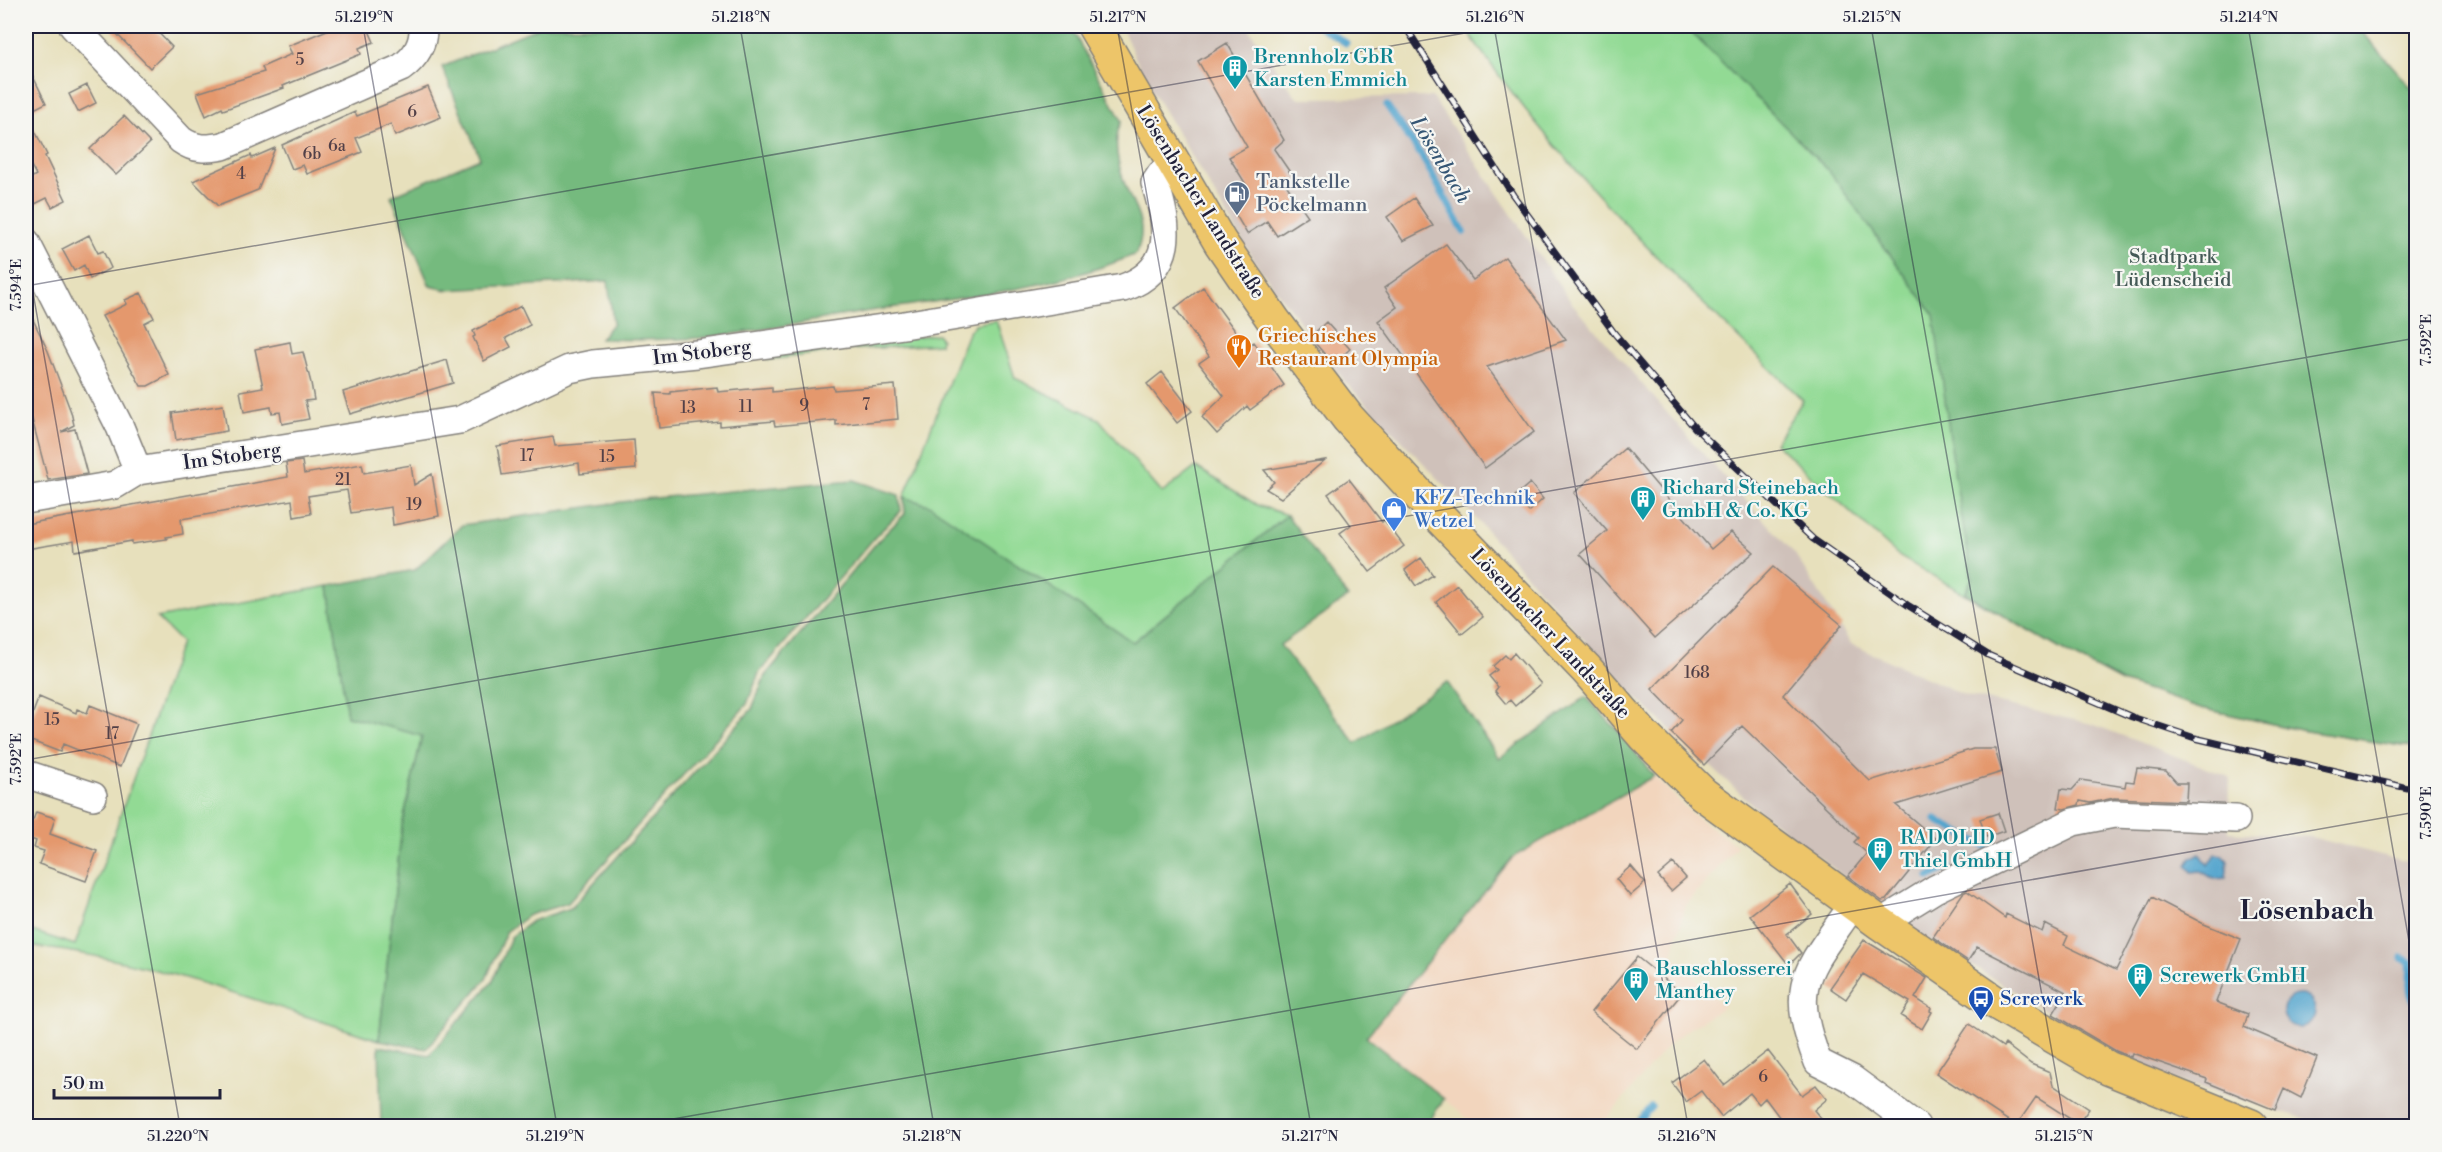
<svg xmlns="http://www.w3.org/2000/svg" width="2442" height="1152" font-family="'Libre Bodoni',serif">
  <rect width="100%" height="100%" fill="#f6f6f2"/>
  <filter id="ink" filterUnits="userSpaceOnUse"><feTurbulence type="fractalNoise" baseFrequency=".0167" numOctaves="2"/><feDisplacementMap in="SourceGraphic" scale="12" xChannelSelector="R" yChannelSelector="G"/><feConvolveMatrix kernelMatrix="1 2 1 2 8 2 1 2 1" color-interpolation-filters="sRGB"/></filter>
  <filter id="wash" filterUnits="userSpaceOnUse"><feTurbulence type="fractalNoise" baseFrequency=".008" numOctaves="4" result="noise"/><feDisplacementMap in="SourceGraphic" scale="24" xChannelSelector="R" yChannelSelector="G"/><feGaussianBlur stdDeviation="1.35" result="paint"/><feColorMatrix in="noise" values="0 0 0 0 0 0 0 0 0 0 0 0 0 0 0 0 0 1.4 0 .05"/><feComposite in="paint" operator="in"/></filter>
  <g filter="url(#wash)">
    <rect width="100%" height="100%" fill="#e7e0bc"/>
    <path fill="#f2d5bd" d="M1654 776 1691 813 1737 846 1686 905 1672 954 1724 1007 1687 1030 1669 1044 1601 1126H1477L1366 1037 1513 857Z"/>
    <path fill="#cfc1ba" d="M1121 26H1247L1297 98 1432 97 1571 302 1695 445 1795 554 1851 644 1964 695 2092 724 2230 777 2229 832 2311 837 2416 864V1126H2368L2355 1123 2354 1126H2322L2303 1118 2144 1071 1907 926 1755 807 1633 695 1462 503 1346 383 1257 265 1143 75Z"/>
    <path fill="#92da94" stroke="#5a7e68" stroke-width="1.5" d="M1464 26H2357L2416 93V748L2300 730 2201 708 2122 682 2069 654 1900 557 1775 443 1803 400C1682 284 1558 166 1464 26Z
      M996 320 1015 378 1099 419 1162 493 1196 467 1257 505 1287 515 1133 642 1239 822 547 916 571 908 752 709 765 676 878 541 905 514 904 497 968 333 975 324Z
      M937 334 941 339 940 344 845 350 768 360V356Z
      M329 586 347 716 422 735 402 826 379 1040C264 1004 146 957 26 946V929L75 945 181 642 157 618Z"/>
    <path fill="#75ba7e" stroke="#4c6e5c" stroke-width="1.5" d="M542 26H1070L1122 121C1110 142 1121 176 1130 197 1134 206 1140 217 1141 227 1142 238 1140 245 1136 254 1057 288 967 297 883 309 822 318 761 332 699 338 666 340 633 340 600 339L613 323 608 281 447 290 430 286 391 196 480 158 442 67Z
      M1685 26H2357L2416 93V748L2300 730 2201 708 2122 682 2069 654 1965 593 1972 578 1955 477 1934 315 1828 170Z
      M854 480 899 495 901 511 875 537 759 673 747 704 568 903 529 915 506 932 486 979 426 1049 379 1040 402 826 422 736 347 716 329 586 415 570 462 525 643 499Z
      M904 497 929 505 1133 642 1287 515 1348 597 1280 645 1356 743 1447 682 1499 758 1586 697 1619 732 1654 776 1513 857 1366 1037 1444 1099 1426 1126H381L379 1046 429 1055 492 982 511 937 532 921 571 908 752 709 765 676 878 541 905 514Z"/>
    <path fill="#52a4cd" stroke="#3a6384" stroke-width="1.5" d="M2200 853 2208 865 2215 854 2223 855 2228 861 2226 878 2214 879 2201 871 2192 872 2187 865 2191 858Z
      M2283 1011a16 16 0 1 1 32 0a16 16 0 1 1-32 0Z"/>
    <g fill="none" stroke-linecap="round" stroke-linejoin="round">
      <path stroke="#52a4cd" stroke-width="7" d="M1319 26 1346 43
        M1387 106 1421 155 1464 232
        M1936 820 1989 848
        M1929 877 1949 867
        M2402 958 2410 962C2412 976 2406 991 2416 1003
        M1634 1126 1651 1107"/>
    </g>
    <g id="blocks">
      <path fill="#e4986d" d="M109 26H152L172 47 150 68Z
        M337 26H367L374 42 359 48 361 54 283 86 284 88 223 110 222 108 206 116 197 93 264 72 262 67 292 54 288 46Z
        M1227 43 1284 140 1274 149 1296 181 1287 186 1308 216 1277 236 1267 221 1247 234 1227 200 1247 186 1229 157 1247 147 1198 61Z
        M26 62 46 103 26 113 47 155 45 156 66 200 52 207 47 198 35 204 26 185V181L36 175 30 164 26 166Z
        M87 85 96 103 78 112 69 94Z
        M428 87 441 117 395 136 391 124 356 138 362 152 307 174 303 165 292 169 282 145 355 112 357 116Z
        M124 116 150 143 116 175 90 149Z
        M275 148 258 190 218 206 193 181 251 155 252 158Z
        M1414 198 1433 226 1403 241 1387 217Z
        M89 235 98 253 103 251 111 268 90 279 84 265 74 271 62 249Z
        M1446 244 1473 280 1505 257 1566 340 1487 367 1534 432 1485 468 1378 321 1397 307 1384 288Z
        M1203 287 1247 347 1254 342 1284 385 1250 410 1247 406 1217 434 1202 417 1224 396 1199 363 1209 356 1175 308Z
        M141 293 154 318 144 323 169 375 148 386H141L102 316 127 304 125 300Z
        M26 305 48 351 71 412 74 425 61 432 75 429 87 474 48 480 32 419 26 422Z
        M521 306 530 325 506 338 511 347 484 361 473 337 475 336 473 331Z
        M1326 322 1350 349 1333 364 1310 337Z
        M290 342 292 354 303 352 311 383 314 400 305 401 309 419 282 424 280 412 272 413 271 407 244 412 240 391 263 387 255 349Z
        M447 360 453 383 350 414 343 392Z
        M1162 372 1192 411 1177 423 1147 384Z
        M895 385 898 419 836 425V420L775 426 774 421 720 426V422L659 428 655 393 670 394V392L717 387 718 392 772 387V392L833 386 834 390Z
        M223 405 227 431 176 440 172 413Z
        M553 437 555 446 634 440 636 469 580 474 579 463 502 475 497 446Z
        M1625 448 1711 549 1731 532 1754 552 1655 638 1580 554 1607 531 1574 493Z
        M1325 460 1281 498 1266 489 1274 482 1264 470Z
        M302 461 304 474 362 464 364 473 411 465 414 485 432 474 439 516 393 525 391 507 351 513 347 490 308 496 311 514 294 517 292 500 181 519 183 534 166 537 167 539 132 544V541L75 551 74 541 26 549V524L288 477 286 463Z
        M1349 479 1382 522 1384 520 1404 546 1370 572 1340 533 1351 525 1328 494Z
        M1530 483 1543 499 1529 512 1515 496Z
        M1421 558 1433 575 1416 586 1405 570Z
        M1773 567 1842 625 1783 695 1870 781 1973 749H1995L2002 772 1896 805 1936 839 1886 900 1882 901 1848 876 1867 853 1854 842 1858 838 1742 726 1704 765 1671 733 1682 720 1652 689Z
        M1457 585 1483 617 1462 634 1436 602Z
        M1514 653 1541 684 1515 706 1510 700 1506 704 1495 691 1498 687 1489 676 1497 670 1493 666 1505 655 1509 659Z
        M39 697 76 713 77 709 87 713 90 705 137 724 120 767 63 744 60 752 26 739V731Z
        M2137 768 2166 771 2177 783H2187L2186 801 2114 798 2090 803 2080 801 2079 805 2064 809 2058 808 2061 789 2072 790 2081 780 2125 787 2126 781 2134 782Z
        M36 812 55 818 50 834 97 851 86 881 39 864 44 851 34 848 36 841 26 837V817L33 820Z
        M1998 813 2004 831 1986 837 1980 819Z
        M1673 863 1686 878 1671 891 1658 876Z
        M1631 866 1645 883 1630 896 1616 879Z
        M1790 884 1812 914 1787 934 1801 953 1789 965 1750 915Z
        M1967 891 2005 918 2006 914 2042 932 2045 924 2068 936 2064 945 2116 970 2152 897 2204 924 2241 939 2216 1002 2248 1014 2244 1027 2317 1058 2301 1098 2284 1089 2275 1110 2206 1082 2207 1079 2132 1053 2131 1057 2116 1051 2053 1014 2066 992 1977 947 1968 961 1933 937 1963 893Z
        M1864 940 1927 978 1915 998 1931 1008 1930 1011 1932 1012 1922 1029 1901 1016 1910 1002 1863 974 1846 999 1830 988Z
        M1637 957 1682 993 1637 1049 1591 1012Z
        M1969 1024 2003 1047 2005 1044 2031 1064 2050 1072 2053 1085 2089 1109 2078 1124 2036 1097 2016 1126 1936 1073Z
        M1768 1051 1802 1095 1816 1085 1827 1099 1814 1110 1827 1126H1786L1765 1098 1759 1104 1750 1093 1721 1117 1701 1091 1686 1102 1672 1083 1704 1059 1724 1085Z"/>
    </g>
  </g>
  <g filter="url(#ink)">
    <use href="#blocks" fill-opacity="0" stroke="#84817c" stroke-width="1.5"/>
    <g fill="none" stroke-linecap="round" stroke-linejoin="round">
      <defs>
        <path id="minor" d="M73 26 181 140C195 150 207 149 223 146L401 68C416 57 424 44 423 26
          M26 242 120 427 138 471 460 420 569 369 593 364 697 354 904 325 1123 288C1176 269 1169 227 1155 183L1161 174 1175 163
          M26 500 115 485 138 471
          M26 774 93 796
          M1854 903C1810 969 1786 980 1818 1062L1852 1079 1916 1126
          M1880 923 1935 889 2073 822 2114 814 2236 819"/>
        <path id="major" d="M1094 26 1220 242 1274 321 1348 418 1431 508 1586 669 1644 736 1703 794 1880 923 1993 1001 2108 1068 2251 1126"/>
      </defs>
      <use href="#minor" stroke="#84817c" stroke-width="30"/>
      <use href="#major" stroke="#84817c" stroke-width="36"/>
      <use href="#minor" stroke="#fff" stroke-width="27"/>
      <use href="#major" stroke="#edc569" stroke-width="33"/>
      <defs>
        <path id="rail" d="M1405 26 1513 195 1615 334 1695 428 1813 539 1909 606 1988 655 2132 717 2195 738 2416 790"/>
      </defs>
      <use href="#rail" stroke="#22223b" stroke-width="7"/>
      <use href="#rail" stroke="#f6f6f2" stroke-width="4.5" stroke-dasharray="14" stroke-linecap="butt"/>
    </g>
  </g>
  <path fill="none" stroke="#22223b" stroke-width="1.5" stroke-opacity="0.45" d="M363 26 557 1126M740 26 934 1126M1117 26 1311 1126M1494 26 1688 1126M1871 26 2065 1126M2248 26 2416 981M26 253 180 1126M26 286 1505 26M26 760 2416 338M633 1126 2416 812"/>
  <defs>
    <symbol id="building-pin" viewBox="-11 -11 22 30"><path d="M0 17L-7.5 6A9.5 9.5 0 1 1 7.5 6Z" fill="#0f9aa8" stroke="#f6f6f2"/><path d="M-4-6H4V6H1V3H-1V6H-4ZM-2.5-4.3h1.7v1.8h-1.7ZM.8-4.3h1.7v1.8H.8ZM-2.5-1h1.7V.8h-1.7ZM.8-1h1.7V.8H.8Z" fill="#fff"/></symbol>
    <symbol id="fuel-pin" viewBox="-11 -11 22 30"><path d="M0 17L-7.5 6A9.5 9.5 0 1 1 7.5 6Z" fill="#5c6f8a" stroke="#f6f6f2"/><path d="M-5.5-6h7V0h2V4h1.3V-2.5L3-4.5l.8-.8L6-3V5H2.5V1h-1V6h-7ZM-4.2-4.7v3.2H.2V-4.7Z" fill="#fff"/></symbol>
    <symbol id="restaurant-pin" viewBox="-11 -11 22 30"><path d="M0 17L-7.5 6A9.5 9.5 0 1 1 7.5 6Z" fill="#e8710a" stroke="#f6f6f2"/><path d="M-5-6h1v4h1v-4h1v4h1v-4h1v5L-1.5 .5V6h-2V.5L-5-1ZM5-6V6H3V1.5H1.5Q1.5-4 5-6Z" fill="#fff"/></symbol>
    <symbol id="shop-pin" viewBox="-11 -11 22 30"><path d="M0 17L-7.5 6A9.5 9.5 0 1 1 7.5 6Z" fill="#3f7fe0" stroke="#f6f6f2"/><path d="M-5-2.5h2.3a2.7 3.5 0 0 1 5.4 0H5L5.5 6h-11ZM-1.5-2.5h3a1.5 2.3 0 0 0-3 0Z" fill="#fff"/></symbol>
    <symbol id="bus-pin" viewBox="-11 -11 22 30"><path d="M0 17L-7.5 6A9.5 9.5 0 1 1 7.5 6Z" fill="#1a4fb4" stroke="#f6f6f2"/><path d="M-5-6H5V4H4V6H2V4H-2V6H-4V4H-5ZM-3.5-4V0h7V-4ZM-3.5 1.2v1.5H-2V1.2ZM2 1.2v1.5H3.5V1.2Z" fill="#fff"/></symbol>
  </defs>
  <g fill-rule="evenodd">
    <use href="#building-pin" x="1220" y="53" width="30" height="40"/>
    <use href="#fuel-pin" x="1222" y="179" width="30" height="40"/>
    <use href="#restaurant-pin" x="1224" y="332" width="30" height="40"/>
    <use href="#building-pin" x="1628" y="484" width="30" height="40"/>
    <use href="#shop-pin" x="1379" y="495" width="30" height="40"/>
    <use href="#building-pin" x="1865" y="835" width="30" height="40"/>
    <use href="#building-pin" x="2125" y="961" width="30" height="40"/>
    <use href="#building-pin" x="1621" y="965" width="30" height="40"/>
    <use href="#bus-pin" x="1966" y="984" width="30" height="40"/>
  </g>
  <g text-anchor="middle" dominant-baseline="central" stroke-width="4.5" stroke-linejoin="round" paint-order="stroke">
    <g font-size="16" fill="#524048">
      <text x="300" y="60">5</text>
      <text x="412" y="112">6</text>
      <text x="337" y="146">6a</text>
      <text x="312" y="154">6b</text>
      <text x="241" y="174">4</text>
      <text x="866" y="405">7</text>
      <text x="804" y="406">9</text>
      <text x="746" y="407">11</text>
      <text x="688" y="408">13</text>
      <text x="527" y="456">17</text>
      <text x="607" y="457">15</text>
      <text x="343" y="480">21</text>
      <text x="414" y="505">19</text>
      <text x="1697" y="673">168</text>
      <text x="52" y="720">15</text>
      <text x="112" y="734">17</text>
      <text x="1763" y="1077">6</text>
    </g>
    <g font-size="20" fill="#0d838f" stroke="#f6f6f2" text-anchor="start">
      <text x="1254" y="57">Brennholz GbR<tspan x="1254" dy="23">Karsten Emmich</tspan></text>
      <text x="1662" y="488">Richard Steinebach<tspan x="1662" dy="23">GmbH &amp; Co. KG</tspan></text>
      <text x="1900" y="838">RADOLID<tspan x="1900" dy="23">Thiel GmbH</tspan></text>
      <text x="1656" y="969">Bauschlosserei<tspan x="1656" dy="23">Manthey</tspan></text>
      <text x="2160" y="976">Screwerk GmbH</text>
    </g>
    <g font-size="20" fill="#4e5e75" stroke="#f6f6f2" text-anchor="start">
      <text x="1256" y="182">Tankstelle<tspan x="1256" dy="23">Pöckelmann</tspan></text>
    </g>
    <g font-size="20" fill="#22223b" stroke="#f6f6f2">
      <text transform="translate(1200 202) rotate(58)">Lösenbacher Landstraße</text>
      <text transform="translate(702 353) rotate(-7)">Im Stoberg</text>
      <text transform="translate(232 457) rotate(-8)">Im Stoberg</text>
      <text transform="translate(1550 634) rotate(47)">Lösenbacher Landstraße</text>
    </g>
    <g font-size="20" fill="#445956" stroke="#f6f6f2">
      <text x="2173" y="257">Stadtpark<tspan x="2173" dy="23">Lüdenscheid</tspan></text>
    </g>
    <g font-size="20" fill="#c56008" stroke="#f6f6f2" text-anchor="start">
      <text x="1258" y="336">Griechisches<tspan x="1258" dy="23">Restaurant Olympia</tspan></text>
    </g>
    <g font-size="20" fill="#366cbe" stroke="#f6f6f2" text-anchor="start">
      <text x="1414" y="498">KFZ-Technik<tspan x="1414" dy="23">Wetzel</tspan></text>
    </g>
    <g font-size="20" fill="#164399" stroke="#f6f6f2" text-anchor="start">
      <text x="2000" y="999">Screwerk</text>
    </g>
    <g font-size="21" font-style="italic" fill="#355675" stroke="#f6f6f2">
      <text transform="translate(1440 160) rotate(59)">Lösenbach</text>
    </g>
    <g font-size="26" font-weight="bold" fill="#22223b" stroke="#f6f6f2">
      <text x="2307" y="911">Lösenbach</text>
    </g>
  </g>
  <rect width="2442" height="1152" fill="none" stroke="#f6f6f2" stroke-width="66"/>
  <path d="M54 1089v9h166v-9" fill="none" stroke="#22223b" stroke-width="3"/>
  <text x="63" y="1089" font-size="18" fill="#22223b" stroke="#f6f6f2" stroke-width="4.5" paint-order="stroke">50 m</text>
  <rect x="33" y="33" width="2376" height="1086" fill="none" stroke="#22223b" stroke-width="2"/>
  <g font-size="15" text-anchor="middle" fill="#22223b">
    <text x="364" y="22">51.219°N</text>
    <text x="741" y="22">51.218°N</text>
    <text x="1118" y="22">51.217°N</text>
    <text x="1495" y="22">51.216°N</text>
    <text x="1872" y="22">51.215°N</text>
    <text x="2249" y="22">51.214°N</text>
    <text transform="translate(16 285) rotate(-90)" y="5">7.594°E</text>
    <text transform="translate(2426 340) rotate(-90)" y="5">7.592°E</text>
    <text transform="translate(16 759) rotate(-90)" y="5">7.592°E</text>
    <text transform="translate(2426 813) rotate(-90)" y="5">7.590°E</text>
    <text x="178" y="1141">51.220°N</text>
    <text x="555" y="1141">51.219°N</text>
    <text x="932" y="1141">51.218°N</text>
    <text x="1310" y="1141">51.217°N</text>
    <text x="1687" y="1141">51.216°N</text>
    <text x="2064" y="1141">51.215°N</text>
  </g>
</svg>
